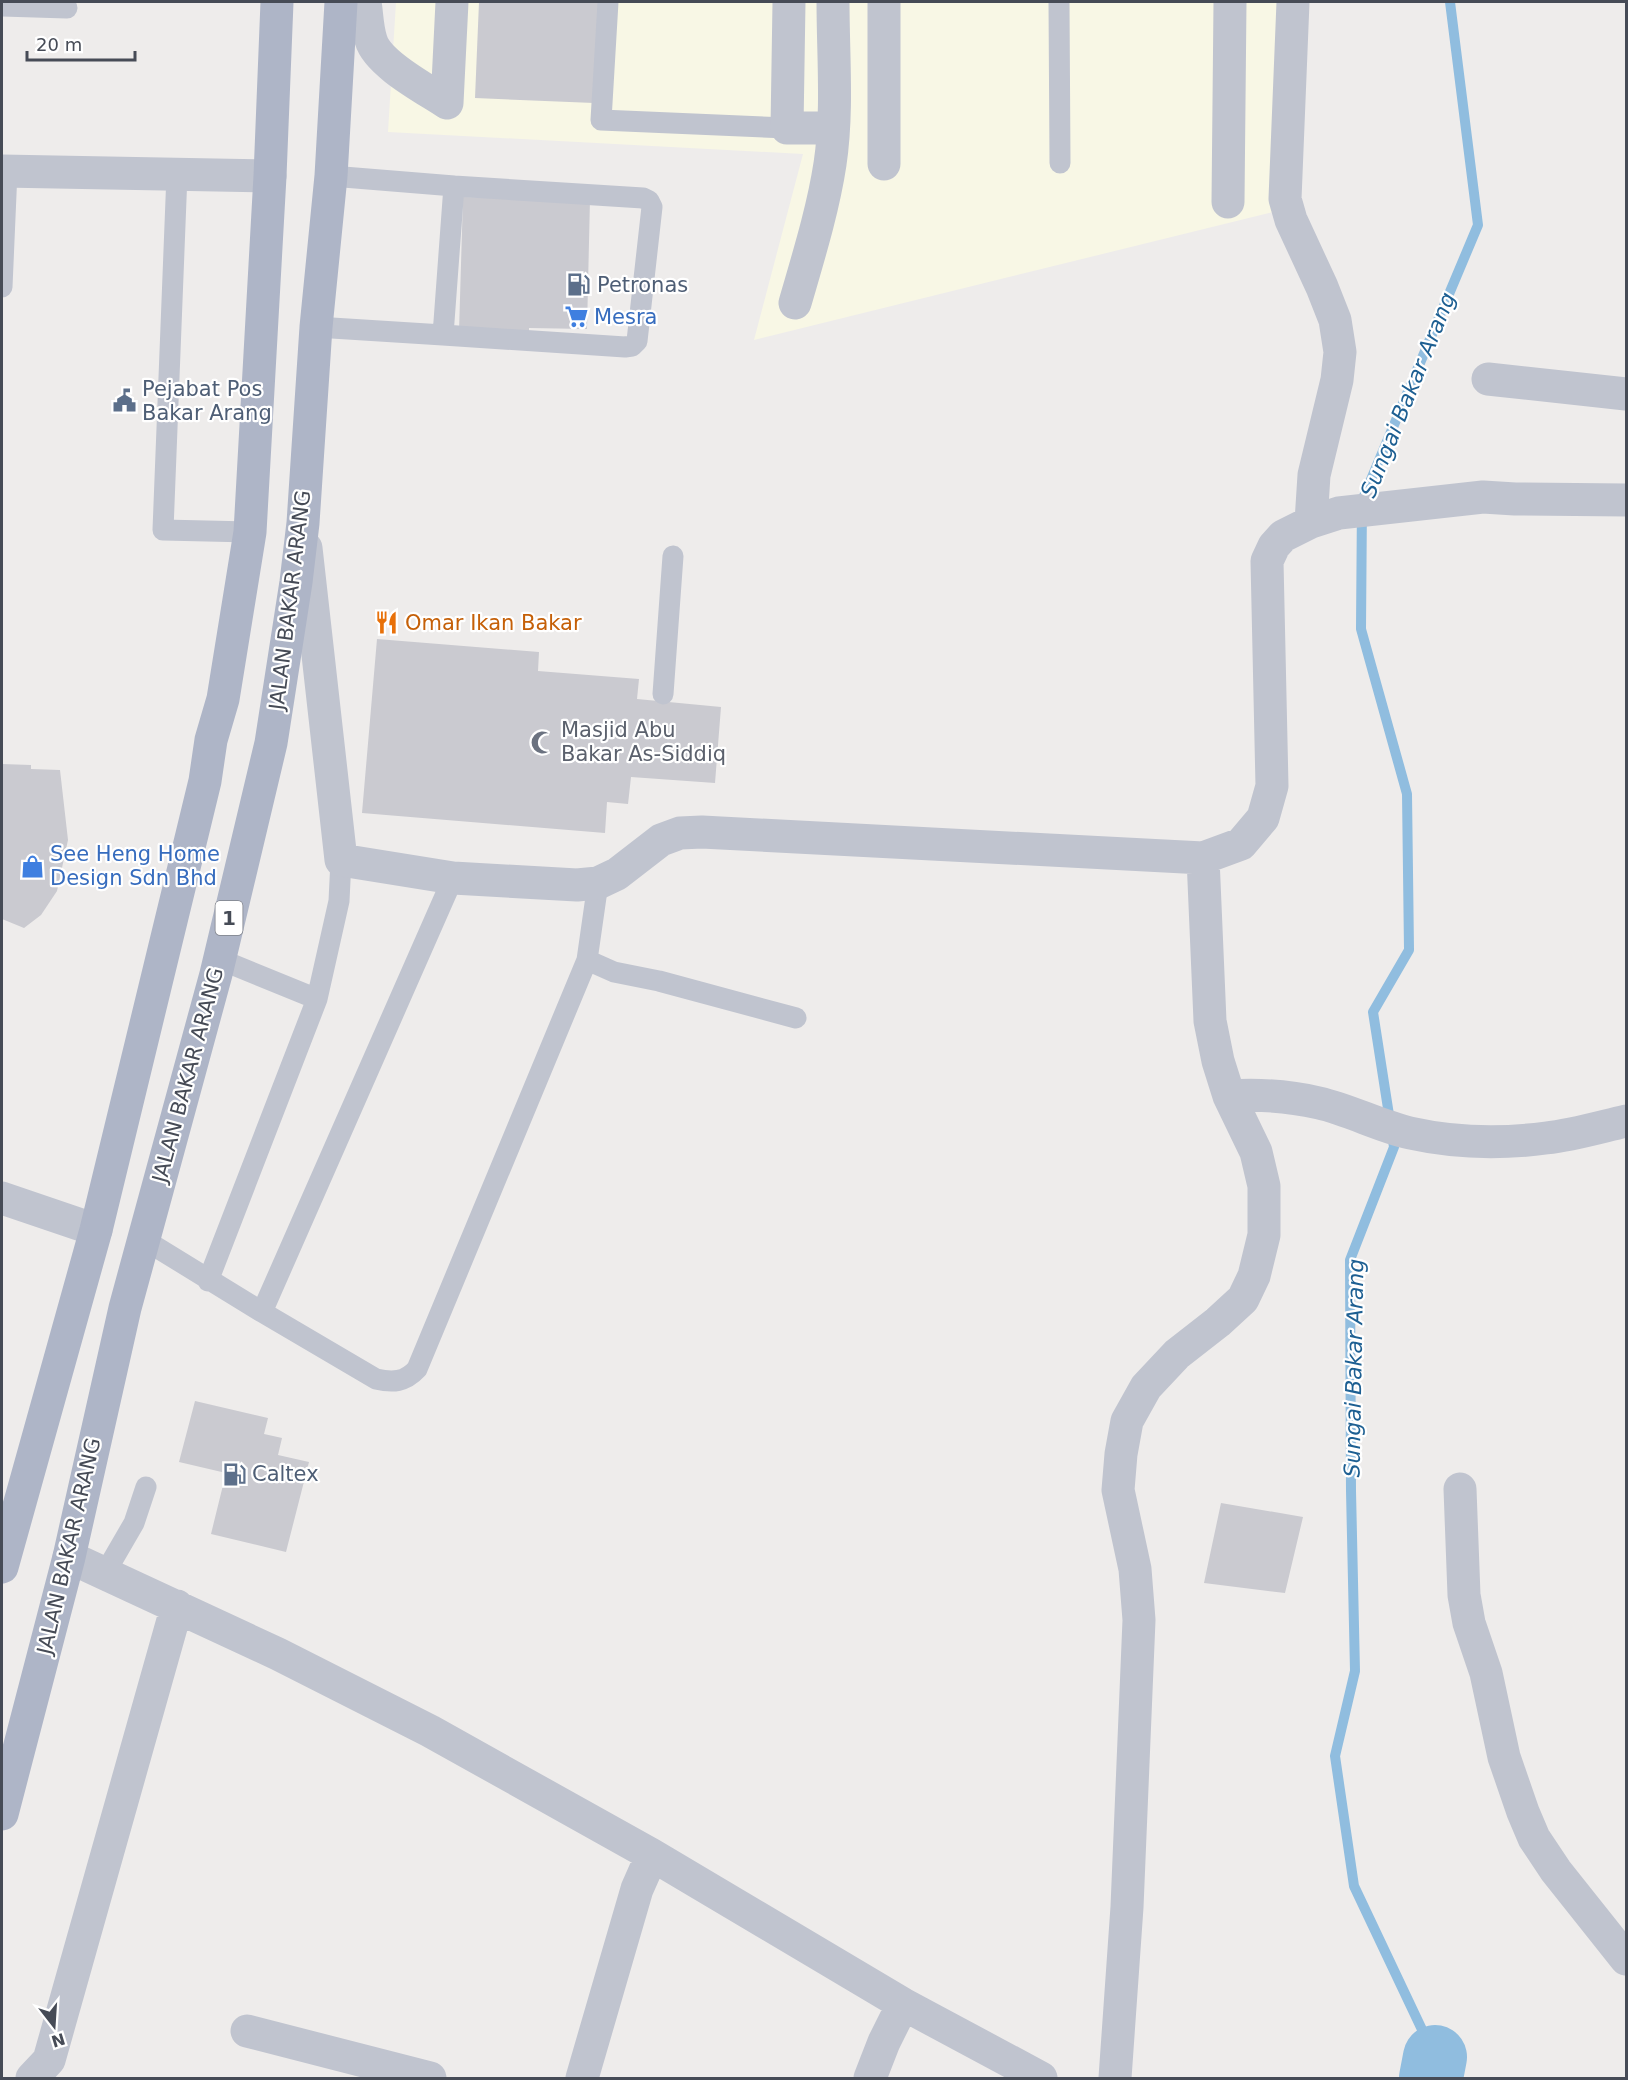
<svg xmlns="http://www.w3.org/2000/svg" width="1628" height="2080" font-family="'DejaVu Sans',sans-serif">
  <rect width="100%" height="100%" fill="#eeeceb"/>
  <path fill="#f8f7e5" d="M396 2H1294L1301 205 754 340 803 154 388 132Z"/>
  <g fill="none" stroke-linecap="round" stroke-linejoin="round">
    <path stroke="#90bddf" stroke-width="10" d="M1435 2057 1354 1886 1335 1756 1355 1671 1351 1491 1350 1260 1394 1147 1373 1012 1409 950 1407 794 1361 629 1362 501 1478 225 1450 2"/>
    <path stroke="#90bddf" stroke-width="64" d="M1431 2078 1435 2057"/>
  </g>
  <path fill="#cacad0" d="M479 2H599L594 103 475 98Z
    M463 197 590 199 587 329 529 328V333L459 332Z
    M377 639 539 652 538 671 639 679 637 699 721 707 715 783 631 777 628 804 607 802 605 833 362 813Z
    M2 764 31 765V769L60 770 68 840 57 891 41 915 24 928 2 919Z
    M195 1401 268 1418 264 1434 282 1438 278 1455 309 1462 286 1552 211 1534 226 1473 179 1462Z
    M1221 1503 1303 1517 1285 1593 1204 1583Z"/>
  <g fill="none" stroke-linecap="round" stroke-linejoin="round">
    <path stroke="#c0c4cf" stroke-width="21" d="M608 2 601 120 787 128
      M1059 2 1060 163
      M2 6 67 8
      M177 174 163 530 250 532
      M2 287 7 171
      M316 327 443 335 454 186 331 176
      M443 335 625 347 632 346 637 341 652 207 649 201 643 198 454 186
      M663 694 673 556
      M219 959 317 999
      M587 960 614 972 659 981 796 1018
      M143 1239 262 1312 453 878
      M208 1281 317 999 339 901 341 860
      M262 1312 376 1379C393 1383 405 1382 417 1369L587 960 598 883
      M105 1573 134 1523 146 1487"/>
    <path stroke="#c0c4cf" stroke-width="33" d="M365 2C367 14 367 28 371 40 378 64 426 89 447 103
      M789 2 787 128H833
      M884 2V164
      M1293 2 1285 199 1291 220 1322 287 1335 320 1340 352 1337 380 1314 475 1311 522
      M447 103 452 2
      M2 171 270 176
      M1228 202 1230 2
      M795 303C808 258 823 210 830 164 838 111 833 55 833 2
      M1488 379 1626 394
      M306 548 341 860 453 878 577 885 598 883 617 874 661 840 680 833 702 832 1203 858 1241 844 1263 818 1272 786 1267 561 1274 546 1283 536 1311 522 1339 513 1483 497 1515 499 1626 500
      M1229 1096C1260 1094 1289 1096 1319 1103 1350 1110 1379 1126 1410 1133 1455 1143 1501 1144 1546 1138 1573 1135 1600 1127 1626 1121
      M2 1198 96 1230
      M1460 1489 1464 1595 1469 1623 1486 1673 1504 1757 1523 1812 1534 1838 1556 1871 1626 1959
      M69 1557 278 1654 430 1731 652 1855 903 2004 1041 2078
      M247 2031 430 2078
      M32 2078 49 2060 177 1606
      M582 2078 637 1889 652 1855
      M870 2078 884 2042 903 2004
      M1115 2078 1127 1907 1139 1620 1135 1569 1118 1490 1121 1454 1127 1421 1146 1387 1177 1354 1218 1322 1243 1299 1254 1276 1264 1235V1186L1256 1152 1229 1096 1218 1061 1210 1021 1203 858"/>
    <path stroke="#aeb5c7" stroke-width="33" d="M2 1567 96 1230 205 781 211 740 223 699 250 532 270 176 277 2
      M2 1814 69 1557 125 1308 216 974 271 743 296 582 303 523 316 327 331 176 341 2"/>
  </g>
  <defs>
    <symbol id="fuel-bare" viewBox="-9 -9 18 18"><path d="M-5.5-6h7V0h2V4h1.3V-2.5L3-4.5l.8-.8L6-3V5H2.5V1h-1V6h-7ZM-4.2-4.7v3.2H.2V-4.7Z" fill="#5c6f8a" stroke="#fff" stroke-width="2.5" paint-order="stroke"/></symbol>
    <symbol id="supermarket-bare" viewBox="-9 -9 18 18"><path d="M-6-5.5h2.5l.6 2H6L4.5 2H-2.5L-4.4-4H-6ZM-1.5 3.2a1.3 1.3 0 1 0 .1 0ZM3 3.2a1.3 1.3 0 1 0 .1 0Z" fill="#3f7fe0" stroke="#fff" stroke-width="2.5" paint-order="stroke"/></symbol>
    <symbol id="civic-bare" viewBox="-9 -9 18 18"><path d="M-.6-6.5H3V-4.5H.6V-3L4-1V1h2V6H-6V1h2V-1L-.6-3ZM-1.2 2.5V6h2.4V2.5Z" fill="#5c6f8a" stroke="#fff" stroke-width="2.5" paint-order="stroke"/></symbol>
    <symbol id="restaurant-bare" viewBox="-9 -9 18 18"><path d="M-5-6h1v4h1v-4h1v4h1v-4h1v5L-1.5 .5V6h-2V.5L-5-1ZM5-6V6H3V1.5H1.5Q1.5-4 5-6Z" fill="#e8710a" stroke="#fff" stroke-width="2.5" paint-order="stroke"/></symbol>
    <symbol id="mosque-bare" viewBox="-9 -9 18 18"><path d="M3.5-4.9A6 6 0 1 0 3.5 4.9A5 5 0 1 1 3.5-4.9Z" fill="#6b7280" stroke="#fff" stroke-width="2.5" paint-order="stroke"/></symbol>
    <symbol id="shop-bare" viewBox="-9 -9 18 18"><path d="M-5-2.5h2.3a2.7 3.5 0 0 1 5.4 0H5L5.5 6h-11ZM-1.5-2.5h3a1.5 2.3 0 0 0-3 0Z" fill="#3f7fe0" stroke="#fff" stroke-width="2.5" paint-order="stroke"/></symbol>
  </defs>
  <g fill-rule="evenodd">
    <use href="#fuel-bare" x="562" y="268" width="33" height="33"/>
    <use href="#supermarket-bare" x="560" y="300" width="33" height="33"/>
    <use href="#civic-bare" x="108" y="384" width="33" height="33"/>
    <use href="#restaurant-bare" x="370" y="606" width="33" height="33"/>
    <use href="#mosque-bare" x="526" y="726" width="33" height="33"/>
    <use href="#shop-bare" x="16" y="850" width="33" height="33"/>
    <use href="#fuel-bare" x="218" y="1458" width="33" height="33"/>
  </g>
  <g text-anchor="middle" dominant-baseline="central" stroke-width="4.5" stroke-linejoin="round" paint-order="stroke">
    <rect fill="#fff" stroke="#7e8189" stroke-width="1.5" x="215.5" y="901" width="27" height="34" rx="4.5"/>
    <g font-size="20" font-weight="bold" fill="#464b56">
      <text x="229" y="918">1</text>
    </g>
    <g font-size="21" fill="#4e5e75" stroke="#fff" text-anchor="start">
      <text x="597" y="285">Petronas</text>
      <text x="142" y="389">Pejabat Pos<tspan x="142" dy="24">Bakar Arang</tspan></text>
      <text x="252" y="1474">Caltex</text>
    </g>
    <g font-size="21" fill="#366cbe" stroke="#fff" text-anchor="start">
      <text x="594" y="317">Mesra</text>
      <text x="50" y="854">See Heng Home<tspan x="50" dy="24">Design Sdn Bhd</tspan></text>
    </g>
    <g font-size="21" fill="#464b56" stroke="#fff">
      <text transform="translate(290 600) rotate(-83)">JALAN BAKAR ARANG</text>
      <text transform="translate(188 1075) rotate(-75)">JALAN BAKAR ARANG</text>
      <text transform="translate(69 1546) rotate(-77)">JALAN BAKAR ARANG</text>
    </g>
    <g font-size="21" fill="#c56008" stroke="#fff" text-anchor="start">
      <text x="405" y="623">Omar Ikan Bakar</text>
    </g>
    <g font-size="21" fill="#5b616d" stroke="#fff" text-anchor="start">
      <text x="561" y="730">Masjid Abu<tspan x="561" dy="24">Bakar As-Siddiq</tspan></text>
    </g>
    <g font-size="22" font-style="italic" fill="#1d5f92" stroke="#fff">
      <text transform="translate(1408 395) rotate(-68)">Sungai Bakar Arang</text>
      <text transform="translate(1354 1368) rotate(-89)">Sungai Bakar Arang</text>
    </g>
  </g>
  <rect width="1628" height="2080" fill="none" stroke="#464b56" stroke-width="6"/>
  <g transform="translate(54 2026) rotate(163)" stroke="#ffffff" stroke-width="4.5" paint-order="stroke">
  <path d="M0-4.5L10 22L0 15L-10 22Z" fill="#464b56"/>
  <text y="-9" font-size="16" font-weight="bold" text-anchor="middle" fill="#464b56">N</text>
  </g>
  <path d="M27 51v9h108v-9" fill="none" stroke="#464b56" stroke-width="3"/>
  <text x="36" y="51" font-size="18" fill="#464b56" stroke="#ffffff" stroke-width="4.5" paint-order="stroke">20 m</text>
</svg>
